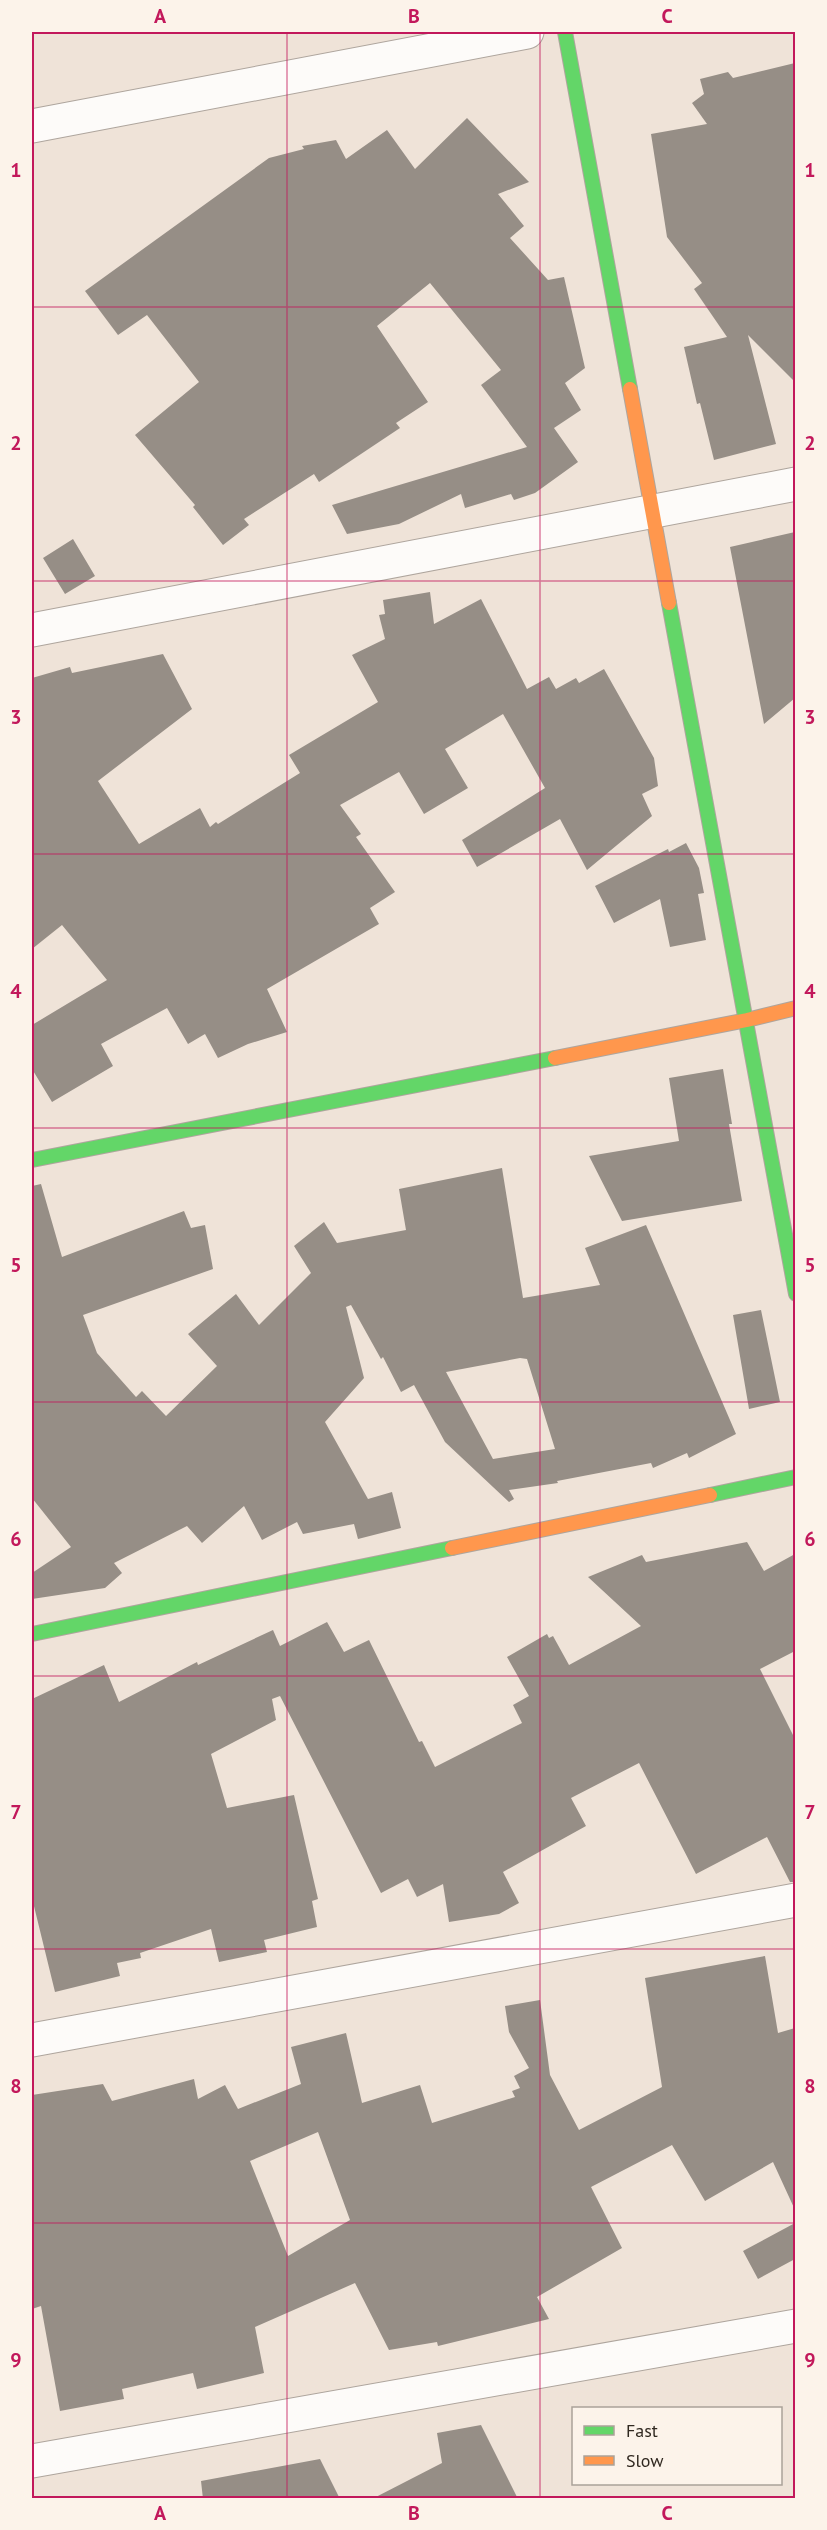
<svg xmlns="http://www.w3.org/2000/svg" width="827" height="2530" font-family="'PT Sans',sans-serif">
  <rect width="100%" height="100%" fill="#efe3d8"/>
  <path fill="#968e86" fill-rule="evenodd" d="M795 63V382L748 335 776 444 714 460 700 403 697 404 684 347 727 337 694 289 702 283 667 237 651 134 707 124 692 103 704 94 700 79 728 72 733 78Z
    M467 118 529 182 498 194 524 226 510 238 548 280 564 277 585 368 565 383 581 410 554 428 578 462 535 493 514 500 511 494 465 508 461 494 399 524 347 534 332 505 527 447 481 385 501 370 430 283 377 326 428 402 396 423 400 428 319 482 314 474 244 519 249 525 223 545 193 507 195 505 135 435 199 382 147 315 118 335 85 291 269 158 304 149 302 146 336 140 346 159 387 130 415 169Z
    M795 532V698L764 724 730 547Z
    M73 539 95 576 65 594 43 558Z
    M430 592 434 624 481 599 527 689 549 677 556 689 576 678 579 683 604 669 654 758 658 786 642 794 652 816 587 870 560 819 477 867 462 840 545 788 503 714 445 749 468 788 424 814 399 772 340 805 361 834 356 837 395 892 370 908 379 924 267 989 287 1032 248 1044 218 1058 205 1034 188 1044 167 1008 101 1044 113 1066 52 1102 32 1069V1025L107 980 62 925 32 949V678L70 667 72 673 163 654 192 709 98 781 139 844 200 808 210 827 216 822 218 824 300 773 289 755 378 702 352 655 385 639 379 615 385 614 383 600Z
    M686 843 699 868 704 893 698 894 706 940 670 947 660 899 614 923 595 886 668 849 669 852Z
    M723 1069 732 1124H729L742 1201 622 1221 589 1156 679 1141 669 1078Z
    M502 1168 523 1298 600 1285 585 1248 646 1225 736 1434 689 1458 687 1453 653 1468 651 1463 557 1481 558 1483 509 1490 514 1499 509 1502 445 1442 414 1385 401 1392 383 1357 381 1359 351 1305 346 1307 364 1378 325 1422 368 1499 392 1492 401 1528 358 1539 354 1524 303 1534 297 1522 262 1540 244 1506 202 1543 187 1526 114 1563 122 1573 105 1588 32 1599V1573L71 1547 32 1498V1186L41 1184 62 1257 184 1211 191 1228 205 1225 213 1269 83 1315 97 1353 136 1397 142 1391 166 1416 217 1366 188 1334 236 1294 259 1325 311 1273 294 1246 324 1222 337 1243 406 1230 399 1189ZM520 1358 527 1359 555 1449 493 1459 446 1372Z
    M761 1310 780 1402 749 1409 733 1315Z
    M747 1542 764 1571 795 1554V1651L760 1669 795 1739V1882H790L767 1837 696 1874 639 1763 571 1798 586 1826 503 1872 519 1903 499 1914 449 1922 443 1884 417 1897 408 1879 381 1893 280 1696 272 1699 276 1720 211 1754 227 1808 294 1795 318 1899 312 1901 317 1927 264 1940 267 1952 219 1962 211 1929 140 1953 141 1958 117 1963 120 1976 55 1992 32 1898V1699L104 1665 119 1702 197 1662 198 1665 273 1630 280 1646 327 1622 344 1652 369 1640 419 1742 422 1741 435 1767 522 1723 513 1705 529 1696 507 1657 547 1634 549 1638 553 1636 569 1665 641 1626 588 1577 642 1555 646 1562Z
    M765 1956 778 2033 795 2028V2210L773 2162 705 2201 672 2145 591 2187 622 2248 537 2297 549 2319 438 2346 437 2342 389 2350 355 2283 255 2327 264 2373 197 2389 193 2373 122 2389 124 2399 60 2411 41 2306 32 2309V2095L103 2084 112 2101 194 2079 198 2099 225 2085 238 2109 301 2084 291 2047 346 2033 362 2103 420 2085 432 2123 515 2097 512 2091 520 2088 514 2076 529 2068 509 2032 505 2006 540 2000 550 2075 579 2130 662 2087 645 1978ZM318 2132 350 2220 288 2256 250 2161Z
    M795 2223V2259L758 2279 743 2251Z
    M481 2425 518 2499H372L442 2463 437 2433Z
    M320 2459 340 2499H203L201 2481Z"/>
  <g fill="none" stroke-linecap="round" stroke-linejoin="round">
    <defs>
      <path id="street" d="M32 126 527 32
        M32 630 796 484
        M32 2040 796 1900
        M32 2461 796 2326"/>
      <path id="fast" d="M565 32 630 389
        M669 603 796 1294
        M32 1160 555 1058
        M710 1495 796 1477
        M32 1634 452 1548"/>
      <path id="slow" d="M630 389 669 603
        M555 1058 747 1020 796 1008
        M452 1548 710 1495"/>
    </defs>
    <use href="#street" stroke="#aea59d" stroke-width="35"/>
    <use href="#fast" stroke="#aea59d" stroke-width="16"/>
    <use href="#slow" stroke="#aea59d" stroke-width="16"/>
    <use href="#street" stroke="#fdfbf9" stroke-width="33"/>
    <use href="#fast" stroke="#63d668" stroke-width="14"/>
    <use href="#slow" stroke="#ff974d" stroke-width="14"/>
  </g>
  <path fill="none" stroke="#c2185b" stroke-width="1.5" stroke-opacity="0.55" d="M287 32V2498M540 32V2498M32 307H796M32 581H796M32 854H796M32 1128H796M32 1402H796M32 1676H796M32 1949H796M32 2223H796"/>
  <rect width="827" height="2530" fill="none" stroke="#fcf3ea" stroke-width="66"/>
  <rect x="572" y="2407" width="210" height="78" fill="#fcf3ea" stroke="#aaa299" stroke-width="1.5"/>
  <rect x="584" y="2426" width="30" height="9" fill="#63d668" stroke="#aaa299" stroke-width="1.5"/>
  <text x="626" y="2437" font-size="18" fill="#302820">Fast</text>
  <rect x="584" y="2456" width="30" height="9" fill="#ff974d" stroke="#aaa299" stroke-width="1.5"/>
  <text x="626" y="2467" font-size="18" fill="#302820">Slow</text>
  <rect x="33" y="33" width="761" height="2464" fill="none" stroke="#c2185b" stroke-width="2"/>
  <g font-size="20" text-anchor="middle" font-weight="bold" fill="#c2185b">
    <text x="160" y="23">A</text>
    <text x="414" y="23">B</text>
    <text x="667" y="23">C</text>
    <text x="16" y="177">1</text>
    <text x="810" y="177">1</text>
    <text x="16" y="450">2</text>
    <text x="810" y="450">2</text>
    <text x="16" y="724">3</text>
    <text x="810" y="724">3</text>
    <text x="16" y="998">4</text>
    <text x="810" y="998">4</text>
    <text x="16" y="1272">5</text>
    <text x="810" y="1272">5</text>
    <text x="16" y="1546">6</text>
    <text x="810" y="1546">6</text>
    <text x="16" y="1819">7</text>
    <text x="810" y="1819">7</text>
    <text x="16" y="2093">8</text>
    <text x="810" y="2093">8</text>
    <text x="16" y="2367">9</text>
    <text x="810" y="2367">9</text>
    <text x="160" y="2520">A</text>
    <text x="414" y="2520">B</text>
    <text x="667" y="2520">C</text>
  </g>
</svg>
